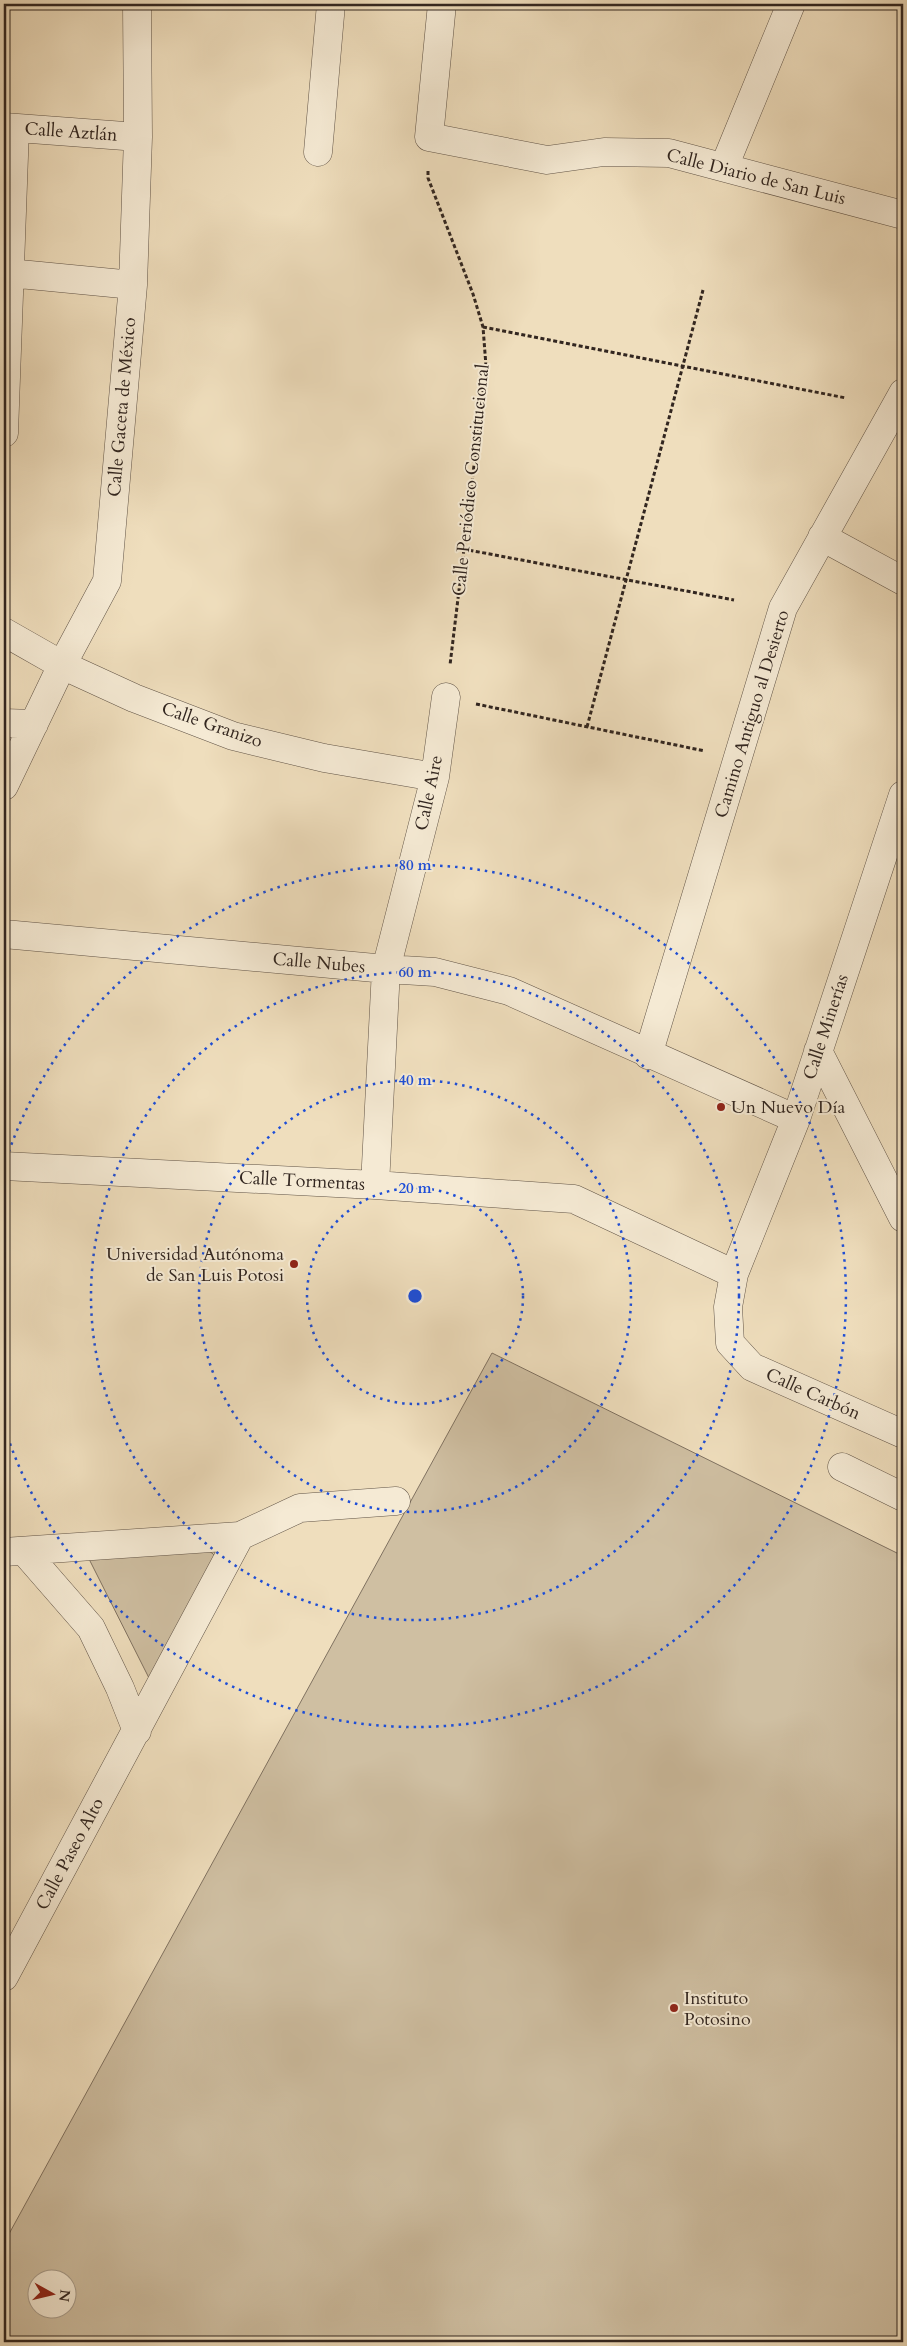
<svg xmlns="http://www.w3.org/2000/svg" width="907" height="2346" font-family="Cardo,serif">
  <rect width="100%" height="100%" fill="#efdebd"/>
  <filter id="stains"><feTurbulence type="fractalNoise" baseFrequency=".004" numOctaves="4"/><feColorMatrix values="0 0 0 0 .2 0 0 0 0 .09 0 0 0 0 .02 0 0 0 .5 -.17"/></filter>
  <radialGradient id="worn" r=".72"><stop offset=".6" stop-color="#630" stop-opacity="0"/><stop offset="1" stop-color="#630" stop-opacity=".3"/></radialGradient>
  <path fill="#cfbfa2" stroke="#807261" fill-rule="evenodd" d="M492 1353 903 1556V2342H4V2243ZM38 2278H68V2308H38Z
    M208 1550 222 1561 150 1680 88 1557Z"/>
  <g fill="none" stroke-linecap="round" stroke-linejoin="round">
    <defs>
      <path id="minor" d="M442 4 429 137 547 160 604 152 669 153 903 215
        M4 127 138 137
        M318 152 331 4
        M724 167 791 4
        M9 273 133 285
        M4 433 15 128
        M822 537 903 581
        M4 632 62 665 134 698 233 736 324 758 435 777
        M4 723 34 724
        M4 786 62 665 107 581 133 285 138 137 137 4
        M903 795 796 1119 734 1274 728 1307 730 1343 752 1367 903 1434
        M4 934 386 969 435 972 509 991 796 1119
        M818 1051 903 1218
        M648 1055 783 608 903 393
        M4 1166 375 1185 574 1199 734 1274
        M375 1185 386 969 435 777 446 697
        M842 1467 903 1497
        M24 1551 91 1628 120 1688 137 1731
        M4 1552 240 1536
        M4 1977 240 1536 300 1508 396 1501"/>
    </defs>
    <use href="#minor" stroke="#615447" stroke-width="29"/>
    <path stroke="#322620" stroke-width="3" stroke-dasharray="4 2.5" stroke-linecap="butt" d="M428 171V178L473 294 483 327 486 366 450 665
      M483 327 846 398
      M463 549 734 600
      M476 704 705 751
      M587 727 703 290"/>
    <use href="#minor" stroke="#f5ead4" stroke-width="28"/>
  </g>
  <g fill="none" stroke="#1d4ed8" stroke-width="2.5" stroke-dasharray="2.5 5">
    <circle cx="415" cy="1296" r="108"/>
    <circle cx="415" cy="1296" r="216"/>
    <circle cx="415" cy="1296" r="324"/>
    <path d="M4 1166A431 431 0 1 1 4 1426"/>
  </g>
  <g fill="#8f2418" stroke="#f5ead4" stroke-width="2">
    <circle cx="721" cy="1107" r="5"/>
    <circle cx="294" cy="1264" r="5"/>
    <circle cx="674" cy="2008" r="5"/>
  </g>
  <g text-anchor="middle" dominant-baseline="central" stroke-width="4" stroke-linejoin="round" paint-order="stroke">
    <g font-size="18" fill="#322620" stroke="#f5ead4">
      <text transform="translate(71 132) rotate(4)">Calle Aztlán</text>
      <text transform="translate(756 177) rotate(14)">Calle Diario de San Luis</text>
      <text transform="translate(122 407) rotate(-85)">Calle Gaceta de México</text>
      <text transform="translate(471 480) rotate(-84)">Calle Periódico Constitucional</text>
      <text transform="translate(752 714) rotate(-73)">Camino Antiguo al Desierto</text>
      <text transform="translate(212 725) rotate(19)">Calle Granizo</text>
      <text transform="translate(429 793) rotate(-78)">Calle Aire</text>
      <text transform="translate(319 963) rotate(5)">Calle Nubes</text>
      <text transform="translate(826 1027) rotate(-72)">Calle Minerías</text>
      <text transform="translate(302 1181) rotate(3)">Calle Tormentas</text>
      <text transform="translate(813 1394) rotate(24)">Calle Carbón</text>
      <text transform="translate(70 1854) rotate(-62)">Calle Paseo Alto</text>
    </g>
    <g font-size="18" fill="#322620" stroke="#f5ead4" text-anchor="start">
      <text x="731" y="1107">Un Nuevo Día</text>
      <text x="284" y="1254" text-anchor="end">Universidad Autónoma<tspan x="284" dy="21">de San Luis Potosi</tspan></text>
      <text x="684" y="1998">Instituto<tspan x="684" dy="21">Potosino</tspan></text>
    </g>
  </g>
  <circle cx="415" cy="1296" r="8" fill="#1d4ed8" stroke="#f5ead4" stroke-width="2.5"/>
  <g font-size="15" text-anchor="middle" font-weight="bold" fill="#1d4ed8" stroke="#f5ead4" stroke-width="4" stroke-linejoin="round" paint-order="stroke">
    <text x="415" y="870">80 m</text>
    <text x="415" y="977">60 m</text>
    <text x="415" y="1085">40 m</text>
    <text x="415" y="1193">20 m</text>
  </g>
  <rect width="907" height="2346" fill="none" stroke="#efdebd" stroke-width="20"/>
  <rect x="5" y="5" width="897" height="2336" fill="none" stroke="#322620" stroke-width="2.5"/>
  <rect x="10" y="10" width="887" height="2326" fill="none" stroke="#322620"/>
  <g transform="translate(52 2294) rotate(98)"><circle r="24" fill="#f5ead4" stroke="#a79c8c"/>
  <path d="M0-4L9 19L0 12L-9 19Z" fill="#8f2418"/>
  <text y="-8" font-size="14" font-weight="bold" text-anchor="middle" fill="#322620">N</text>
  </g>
  <rect width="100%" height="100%" filter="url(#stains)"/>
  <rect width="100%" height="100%" fill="url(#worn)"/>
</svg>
